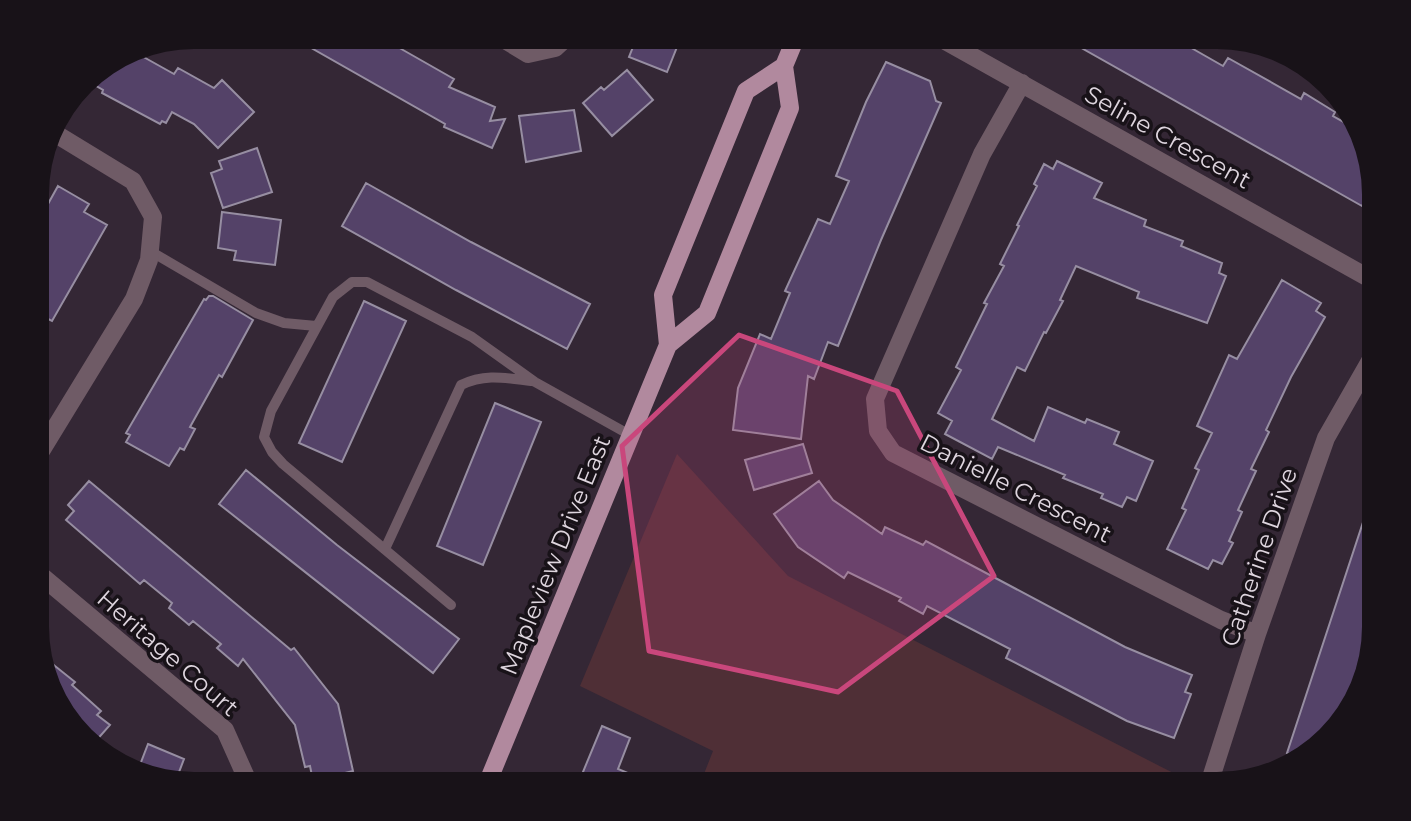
<svg xmlns="http://www.w3.org/2000/svg" width="1411" height="821" font-family="Montserrat,sans-serif">
  <rect width="100%" height="100%" fill="#342735"/>
  <path fill="#4f2f36" d="M677 454 788 576 1185 779 1183 784H700L713 751 580 686Z"/>
  <path fill="#544268" stroke="#978ea2" stroke-width="2" d="M292 37H392L389 42 454 79 449 87 495 107 490 121 505 119 492 148 444 127 445 124Z
    M637 37H681L667 72 629 57Z
    M1062 37H1172L1223 66 1228 58 1301 99 1304 93 1335 112 1333 116 1356 129 1374 186 1362 206Z
    M131 50 174 74 178 68 214 88 222 80 254 112 218 148 194 124 172 112 166 123 162 121 160 124 102 93 103 90 86 80 90 76Z
    M886 62 930 81 936 101 941 103 881 240 838 346 828 342 814 379 808 376 801 439 733 430 738 388 760 334 771 339 790 293 785 291 818 219 830 224 849 181 836 176 866 102Z
    M627 70 653 100 612 136 583 103 601 87 604 90Z
    M574 110 581 151 526 162 519 116Z
    M257 148 272 192 223 208 211 173 222 169 219 161Z
    M1057 161 1102 183 1094 198 1146 220 1144 226 1183 241 1181 246 1222 263 1219 273 1226 276 1207 323 1137 298 1139 292 1076 266 1060 300 1063 301 1046 333 1044 332 1025 371 1017 367 992 419 1034 441 1048 407 1085 423 1087 419 1119 432 1114 444 1153 461 1136 501 1127 497 1122 507 1101 498 1103 494 1063 478 1065 475 998 447 992 459 945 434 952 421 938 413 961 370 956 367 987 304 984 303 1004 266 1000 264 1019 226 1017 225 1037 186 1034 184 1044 164 1053 169Z
    M366 183 471 242 590 304 567 349 456 290 342 226Z
    M58 186 89 204 84 212 107 225 52 321 38 314V222Z
    M222 212 281 220 275 265 234 260 236 251 218 248Z
    M1282 280 1321 303 1316 311 1325 317 1291 377 1266 430 1269 432 1251 469 1256 471 1238 510 1242 512 1229 541 1233 543 1222 564 1213 560 1208 569 1167 549 1186 510 1182 508 1199 470 1195 468 1212 433 1197 426 1229 355 1237 359Z
    M209 296H213L253 320 222 377 219 375 190 427 195 429 184 450 180 448 169 466 126 442 130 435 126 433 204 299 206 300Z
    M364 301 406 321 342 462 299 443Z
    M495 403 541 422 483 565 437 546Z
    M803 444 812 473 754 490 745 460Z
    M246 470 337 545 459 639 433 673 219 504Z
    M89 481 291 650 294 648 338 704 353 771 313 781 310 766 305 767 295 725 243 659 238 666 217 648 221 644 193 621 189 625 169 608 172 603 144 580 140 584 66 520 74 511 68 505Z
    M819 481 833 500 882 534 885 527 923 545 926 541 1125 647 1192 675 1185 692 1191 694 1174 738 1127 721 1037 674 1006 658 1010 649 927 606 923 614 899 601 901 598 848 572 844 578 798 547 774 514Z
    M1370 501 1374 502V637L1353 705 1303 758 1287 753Z
    M40 654 75 682 72 685 101 711 97 715 110 725 94 743 63 715Z
    M602 726 630 738 618 769 654 784H578Z
    M148 744 184 759 176 780 138 770Z"/>
  <g fill="none" stroke-linecap="round" stroke-linejoin="round">
    <path stroke="#6f5b66" stroke-width="10" d="M150 251 256 313 284 323 316 326
      M385 549 461 385C485 373 506 378 531 381
      M451 605 283 464 272 452 264 437 271 411 333 297 352 282H367L472 337 535 382 630 435"/>
    <path stroke="#6f5b66" stroke-width="18" d="M500 37 528 54 555 48 567 37
      M938 37 1374 281
      M1022 83 982 154 875 399 878 431 893 453 1221 620 1257 634
      M38 456 134 299 149 260 153 217 133 181 51 131
      M38 573 225 730 246 777 244 784
      M1209 784 1257 634 1326 438 1374 354"/>
    <path stroke="#b1899e" stroke-width="18" d="M668 345 663 295 746 91 784 66
      M487 784 668 345 707 313 790 108 784 66 796 37"/>
  </g>
  <path fill="#c9477c" fill-opacity="0.2" stroke="#c9477c" stroke-width="5" stroke-linejoin="round" d="M739 335 897 391 994 576 838 692 649 651 622 446Z"/>
  <g text-anchor="middle" dominant-baseline="central" stroke-width="7" stroke-linejoin="round" paint-order="stroke">
    <g font-size="24" fill="#ded5de" stroke="#181218">
      <text transform="translate(1168 137) rotate(29)">Seline Crescent</text>
      <text transform="translate(1016 488) rotate(27)">Danielle Crescent</text>
      <text transform="translate(555 555) rotate(-68)">Mapleview Drive East</text>
      <text transform="translate(1259 557) rotate(-71)">Catherine Drive</text>
      <text transform="translate(168 653) rotate(41)">Heritage Court</text>
    </g>
  </g>
  <path d="M0 0H1411V821H0ZM194 49H1217A145 145 0 0 1 1362 194V627A145 145 0 0 1 1217 772H194A145 145 0 0 1 49 627V194A145 145 0 0 1 194 49Z" fill="#181218" fill-rule="evenodd"/>
</svg>
